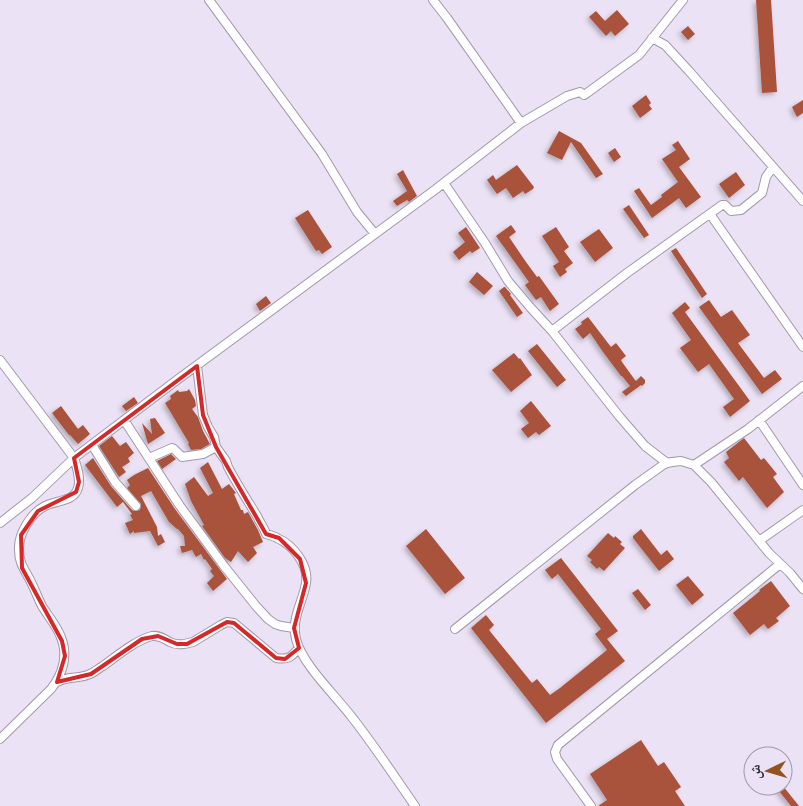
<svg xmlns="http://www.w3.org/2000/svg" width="803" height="806" font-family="Barlow,'Noto Naskh Arabic',sans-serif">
  <defs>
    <filter id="shadow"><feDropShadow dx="-2.5" dy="2.5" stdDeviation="2.5" flood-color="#0004"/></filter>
  </defs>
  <rect width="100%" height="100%" fill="#ece2f5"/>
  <path fill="#a9523d" filter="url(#shadow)" d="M756 0H771L777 92 762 93Z
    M617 10 629 24 615 36 611 31 606 36 589 17 596 11 605 21Z
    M688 26 695 34 688 40 681 32Z
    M646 95 651 103 649 105 652 109 640 118 632 106Z
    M803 100V113L797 117 792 107Z
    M559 131 581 143 603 174 596 178 571 142 562 160 547 153Z
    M678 141 690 159 679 167 701 197 686 208 679 198 652 218 634 191 639 188 651 205 662 197 661 195 678 182 662 159 676 150 672 145Z
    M615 148 621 157 614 162 608 153Z
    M517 165 534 187 533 189 525 194 523 191 513 198 506 188 497 194 487 180 493 175 496 180Z
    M403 170 417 196 409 202 407 200 397 206 393 201 407 191 397 174Z
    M736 172 745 185 729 198 719 184Z
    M629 205 649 235 644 238 623 209Z
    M308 210 332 247 322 254 319 250 316 251 295 218Z
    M511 225 516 232 509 237 526 262 537 277 539 276 559 304 550 311 541 297 536 300 525 285 529 282 496 236Z
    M466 227 480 248 472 253 470 251 459 260 453 252 465 242 458 233Z
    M556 227 569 247 564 251 573 263 565 269 567 272 560 277 553 266 559 262 542 236Z
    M599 229 613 248 595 262 580 242Z
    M676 248 707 294 702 298 671 251Z
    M477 272 493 286 484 295 469 282Z
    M504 287H505L511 294 510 295 523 313 517 317 499 291Z
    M266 296 271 303 260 311 256 304Z
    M709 300 721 317 732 310 750 335 738 343 764 378 775 370 782 379 762 394 699 307Z
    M685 302 690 308 685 312 750 401 730 417 723 407 734 399 709 364 698 372 680 348 691 340 672 313Z
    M588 317 611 347 616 343 626 356 621 360 622 362 635 380 636 381 641 376 645 380V383L642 386 641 385 626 396 622 392 630 386 622 376H621L603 352 590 333 583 339 575 329 582 324 581 322Z
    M537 344 566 380 557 387 528 351Z
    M514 353 519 359 520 358 532 375 511 392 492 370Z
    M189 389 195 400 196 406 192 409 198 417 203 431 210 444 201 449 191 450 188 444 189 443 165 403 171 399 170 396 178 390 179 392 187 391Z
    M134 397 138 403 126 411 122 406Z
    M531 401 551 426 539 435 536 432 528 438 521 429 529 423 520 411Z
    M61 406 78 429 83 425 90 434 78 444 70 435H69L52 413Z
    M155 418 165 433 148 444 142 423 152 434 150 419Z
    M112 436 120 446 126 442 134 453 128 458 130 462 122 467 126 472 119 477 99 446Z
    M744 438 761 460 764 458 777 474 773 477 784 492 767 508 743 477 739 481 724 462 729 458 726 452Z
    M171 454 176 459 162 469 157 461Z
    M93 458 111 486 132 510 135 511 140 510 141 504 127 488 130 485 127 480 134 475 148 468 175 509 227 579 213 591 207 583 214 576 210 571 212 569 205 559 204 560 201 554 196 557 192 550 182 553 180 546H185L184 536 178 529H177L169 522 151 491 141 496 157 527 158 536 161 534 165 542 158 546 150 531 134 533V531L130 534 125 523 133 520 130 515 132 514 123 502 117 507 85 465Z
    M208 462 222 489 229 484 236 493 234 494 241 510H243L244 514 248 512 258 530 263 542 253 547 257 553 248 562 238 551 231 562 225 558 202 526 204 525 191 501 185 484 194 477 208 496 213 493 200 468Z
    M426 529 465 578 445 594 406 546Z
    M641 529 661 555 667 550 674 559 659 571 633 538V536Z
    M608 533 614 538 615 536 622 542 620 544 625 548 604 571 599 567 597 569 590 562 592 560 587 556Z
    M561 558 618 631 607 639 625 661 546 723 471 628 486 615 494 625 489 630 532 683 537 679 550 695 560 688 607 650 595 634 601 629 558 574 552 579 545 570Z
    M688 576 704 595 692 605 676 585Z
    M771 581 790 606 776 618 779 621 768 629 764 624 750 635 733 613 760 591 759 590Z
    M638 589 651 605 645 610 632 593Z
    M641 740 658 766 664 762 681 787 675 791 685 806H598L607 800 590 774Z
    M775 786H783L799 806H791Z"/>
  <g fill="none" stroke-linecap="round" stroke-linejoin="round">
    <defs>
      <path id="minor" d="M209 0 322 154 357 212 375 234
        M433 0 447 18 521 123
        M652 38 665 45 689 71 803 201
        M444 183 485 243 508 281 530 307 552 331 619 416 645 446 667 463
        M710 214 803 347
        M552 331 627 273 722 205H725L731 211 741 210 762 193 766 177 773 167
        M0 360 74 458C77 467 81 479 78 488 74 502 56 500 45 506 31 513 18 534 19 550 19 564 25 570 31 582 35 590 38 598 42 606 48 616 56 625 60 635 69 654 63 674 51 689L0 739
        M197 366 203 415 208 427 214 437 216 447 226 461 228 467C237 484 247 500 257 516 260 523 264 527 266 534 270 535 274 536 277 538 293 545 309 565 306 583 303 602 291 618 296 639 302 664 335 695 351 716 374 745 394 776 415 806
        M124 420 180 506 224 566 256 606 268 619 275 624 281 626 294 628
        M759 420 803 485
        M92 445 115 482 136 506
        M149 458 172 448 174 449 182 457 203 454 216 447
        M694 465 748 429 803 386
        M0 523 32 498 74 458 177 380 436 189 521 123 567 96 580 92 584 95 587 93 639 55 683 0
        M759 541 803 510
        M455 629 635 485 663 465 667 463 672 462 681 461 694 465 711 482 769 553 790 573 803 589
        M57 682C68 676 80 679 90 674 95 672 99 668 103 666 117 656 136 640 152 636 160 635 164 639 170 642 177 646 185 644 193 642L221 625 227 622 234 623 276 658C289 660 291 657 299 648
        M591 806 557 759 555 752 558 745 780 564"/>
    </defs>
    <use href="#minor" stroke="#a298aa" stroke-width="10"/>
    <use href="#minor" stroke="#fff" stroke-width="8"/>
  </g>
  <path fill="none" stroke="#d62828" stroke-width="4" stroke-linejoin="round" d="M197 366 203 415 216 447 266 534 279 538 300 559 306 583 294 628 299 648 285 659 276 658 234 623 227 622 187 644H177L158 636 142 639 91 674 57 682 65 656 62 641 22 568 21 535 38 511 76 492 79 482 74 458Z"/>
  <g transform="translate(768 771) rotate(265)"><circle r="24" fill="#ece2f5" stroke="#a098a7"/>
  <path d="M0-4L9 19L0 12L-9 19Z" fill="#93521e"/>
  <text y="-8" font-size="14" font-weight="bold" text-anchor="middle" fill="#2e2a31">ش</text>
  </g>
</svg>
